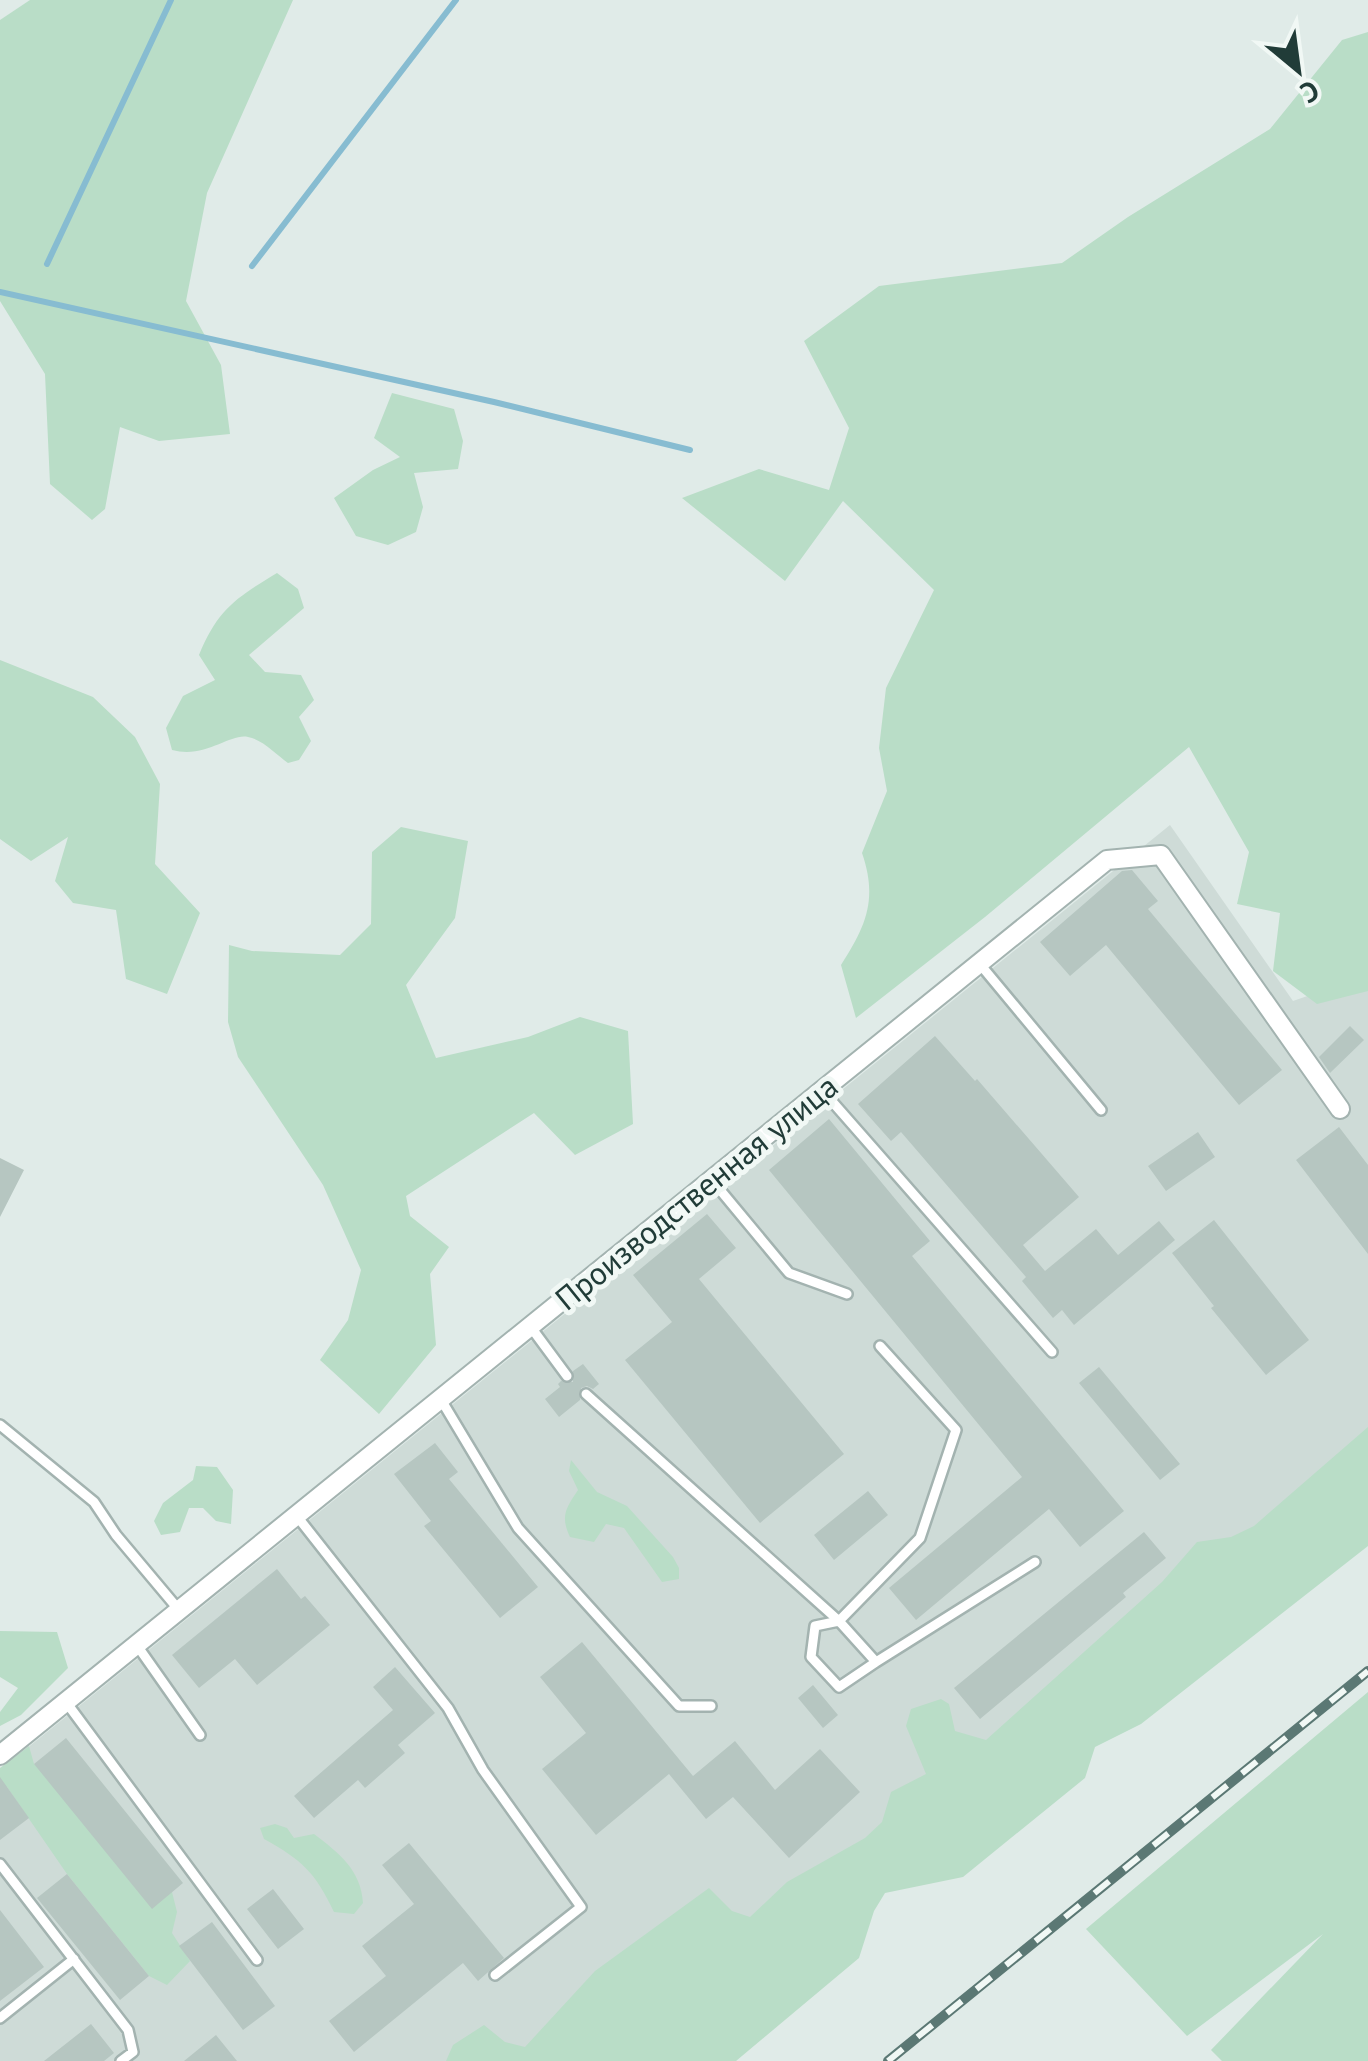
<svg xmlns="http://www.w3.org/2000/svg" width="1368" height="2061" font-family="'PT Sans',sans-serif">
  <rect width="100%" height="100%" fill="#e0ebe8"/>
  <path fill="#cedbd7" d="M1170 825 1293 1001 1368 975V1485L671 2061H0V1770Z"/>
  <path fill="#b9ddc7" d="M30 0H293L207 193 186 301 221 365 230 434 159 441 120 427 105 509 92 520 50 484 45 374 0 301V20Z
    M1368 32V991L1317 1004 1273 971 1280 913 1237 904 1249 852 1189 747 985 917 856 1018 841 965C866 926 878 899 862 853L887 791 879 748 886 688 934 590 843 501 785 581 682 498 759 469 829 490 849 428 804 341 879 286 1062 263 1128 217 1270 129 1342 40Z
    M392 393 454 409 463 441 458 469 414 473 423 507 416 532 388 545 356 536 334 498 373 470 400 457 374 438Z
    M277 573 298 589 304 608 249 655 265 672 301 675 314 700 299 717 311 741 299 760 288 763C277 755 262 739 248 737 230 733 206 759 172 750L166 728 183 696 215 680 199 655C218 609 236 598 277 573Z
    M0 660 93 697 135 737 160 784 155 864 200 913 167 994 126 979 116 910 73 903 55 881 68 837 31 861 0 839Z
    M401 827 468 841 455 918 406 985 436 1058 528 1037 580 1017 628 1031 633 1124 575 1155 534 1113 406 1196 410 1216 449 1247 430 1274 436 1345 379 1414 320 1360 348 1320 361 1270 323 1185 238 1057 228 1022 229 945 252 951 340 955 371 924 372 852Z
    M1368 1427V1546L1141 1724 1095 1747 1085 1778 963 1877 885 1893 874 1911 859 1958 736 2061H446L453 2045 484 2025 505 2042 525 2047 595 1971 709 1888 732 1911 750 1917 787 1882 865 1838 882 1822 891 1792 926 1774 906 1726 911 1709 941 1699 949 1704 955 1731 986 1740 1162 1582 1197 1542 1231 1537 1254 1526Z
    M571 1460 597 1492 627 1506 673 1557 679 1568V1579L662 1582 624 1528 606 1524 594 1542 570 1537C560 1516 566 1508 578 1490L569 1471Z
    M196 1466 217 1467 233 1490 231 1524 216 1521 203 1508H189L180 1532 161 1535 154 1521 163 1503 193 1480Z
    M0 1631 57 1632 68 1668 21 1715 0 1726V1712L18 1688 0 1677Z
    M1368 1692V2061H1222L1211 2050 1323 1934 1187 2036 1086 1929Z
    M29 1746 34 1764 172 1892 177 1912 172 1933 190 1961 167 1985 149 1976 67 1874 7 1787 0 1791V1768Z
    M275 1824 287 1828 294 1838 314 1834C339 1853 361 1870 363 1903L354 1914 334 1912C315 1872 302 1860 264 1839L260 1828Z"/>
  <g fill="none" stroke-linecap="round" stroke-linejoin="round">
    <path stroke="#87bcd1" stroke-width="6" d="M47 264 171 0
      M252 266 456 0
      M0 292 494 402 690 450"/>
  </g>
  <path fill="#b6c6c1" d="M1132 870 1158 901 1148 909 1282 1070 1239 1105 1106 945 1070 976 1040 942 1122 871Z
    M1350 1026 1364 1040 1330 1073 1319 1057Z
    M935 1036 975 1081 977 1079 1079 1197 1023 1245 1045 1271 1096 1229 1118 1255 1159 1221 1175 1240 1074 1325 1062 1310 1053 1318 1022 1281 1026 1277 901 1132 891 1141 858 1104Z
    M829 1119 930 1241 912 1256 1124 1511 1080 1547 1049 1509 916 1620 889 1588 1022 1477 769 1170Z
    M1339 1127 1368 1165V1254L1296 1160Z
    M1198 1132 1215 1157 1166 1191 1148 1166Z
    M0 1158 24 1170 0 1217Z
    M707 1214 736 1248 699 1279 844 1454 760 1523 625 1360 672 1322 633 1275Z
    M1214 1220 1309 1340 1266 1375 1211 1308 1214 1306 1172 1253Z
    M583 1364 599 1384 593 1389 587 1386 581 1388 580 1400 559 1417 545 1399 560 1387 558 1384 561 1381 573 1382V1371Z
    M1099 1367 1180 1464 1160 1480 1079 1383Z
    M435 1443 458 1472 449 1479 538 1587 500 1618 424 1526 431 1521 394 1474Z
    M868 1491 888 1515 834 1560 814 1535Z
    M1144 1532 1166 1558 1123 1593 1126 1597 980 1719 954 1688Z
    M277 1569 301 1599 305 1596 330 1625 257 1685 235 1659 199 1688 172 1655Z
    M582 1642 693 1776 735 1741 775 1790 820 1749 860 1792 789 1858 733 1797 706 1819 669 1774 596 1835 542 1769 586 1733 540 1677Z
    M395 1667 435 1713 398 1745 405 1753 365 1788 358 1780 314 1818 294 1796 393 1710 373 1687Z
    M813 1685 838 1715 823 1728 798 1698Z
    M66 1738 183 1883 152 1909 34 1764Z
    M0 1777 29 1818 0 1840Z
    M409 1843 504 1958 478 1981 463 1963 354 2052 329 2021 386 1976 362 1946 414 1904 382 1865Z
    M67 1874 149 1976 120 2000 37 1898Z
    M273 1889 304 1929 278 1949 247 1909Z
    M0 1910 44 1967 0 2001Z
    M212 1922 275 2006 243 2030 179 1946Z
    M91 2024 114 2053 104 2061H44Z
    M216 2035 237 2061H184Z"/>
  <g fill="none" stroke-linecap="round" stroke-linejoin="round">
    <defs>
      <path id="service" d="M979 963 1101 1110
        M822 1090 1052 1352
        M711 1179 789 1273 847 1294
        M530 1326 567 1376
        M586 1394 839 1621 876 1662 1035 1562
        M440 1398 518 1528 679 1706H711
        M0 1425 94 1502 116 1535 179 1610
        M296 1515 448 1708 483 1770 581 1907 495 1975
        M136 1644 200 1735
        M876 1662 839 1687 811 1657 815 1626 839 1621 920 1538 956 1430 880 1346
        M66 1702 257 1960
        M0 1864 128 2030 133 2052 121 2061
        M0 2018 74 1959"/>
      <path id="minor" d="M0 1755 1107 860 1161 855 1340 1109"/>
    </defs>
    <use href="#service" stroke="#a3b3b0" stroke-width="14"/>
    <use href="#minor" stroke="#a3b3b0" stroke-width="22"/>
    <use href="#service" stroke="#fff" stroke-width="9"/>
    <use href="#minor" stroke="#fff" stroke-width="18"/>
    <defs>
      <path id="rail" d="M888 2061 1368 1671"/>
    </defs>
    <use href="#rail" stroke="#5b7874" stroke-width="10"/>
    <use href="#rail" stroke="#f1f8f5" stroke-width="6" stroke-dasharray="19" stroke-linecap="butt"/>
  </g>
  <g text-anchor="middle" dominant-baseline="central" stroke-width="10" stroke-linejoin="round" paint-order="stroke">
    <g font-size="32" fill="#213c38" stroke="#f1f8f5">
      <text transform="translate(696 1192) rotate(-39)">Производственная улица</text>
    </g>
  </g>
  <g transform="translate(1298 70) rotate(151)" stroke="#f1f8f5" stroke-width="8" paint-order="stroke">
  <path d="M0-8L18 38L0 25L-18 38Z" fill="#213c38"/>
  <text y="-15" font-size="28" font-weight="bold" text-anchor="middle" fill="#213c38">С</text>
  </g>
</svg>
